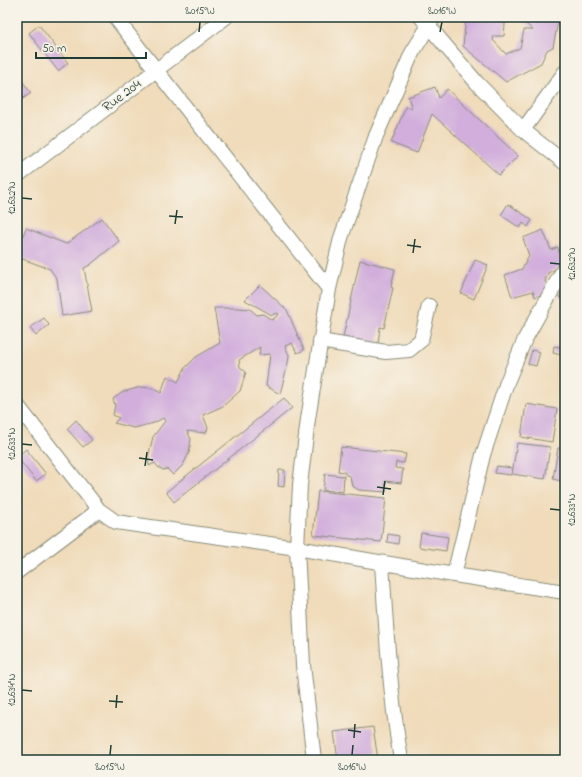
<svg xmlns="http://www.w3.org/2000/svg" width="582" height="777" font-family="'Indie Flower',sans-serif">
  <rect width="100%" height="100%" fill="#f7f3e8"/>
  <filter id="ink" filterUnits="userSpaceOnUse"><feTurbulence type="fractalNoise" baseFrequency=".025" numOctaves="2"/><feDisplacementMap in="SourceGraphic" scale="8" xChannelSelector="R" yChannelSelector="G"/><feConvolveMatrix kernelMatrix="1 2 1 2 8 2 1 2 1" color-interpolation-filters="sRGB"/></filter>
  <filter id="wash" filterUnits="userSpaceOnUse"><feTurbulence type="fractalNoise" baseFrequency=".012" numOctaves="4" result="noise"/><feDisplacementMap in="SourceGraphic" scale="16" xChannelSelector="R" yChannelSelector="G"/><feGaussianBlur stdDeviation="0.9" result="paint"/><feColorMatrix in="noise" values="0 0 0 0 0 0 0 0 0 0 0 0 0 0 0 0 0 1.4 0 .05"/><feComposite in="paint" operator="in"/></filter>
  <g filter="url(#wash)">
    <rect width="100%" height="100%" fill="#f0dbba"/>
    <g id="blocks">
      <path fill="#d1aedc" d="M466 17H508L505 24 504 36H494L493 40 506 54 520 48 524 30H533L518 17H559L553 47 547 50 541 63 506 82 463 46Z
        M39 25 68 63 58 71 29 33Z
        M17 74 31 93 21 100 17 94Z
        M435 87 439 98 447 89 518 156 499 175 432 114 417 153 391 143 406 106 412 109 408 97Z
        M508 204 532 220 528 227 523 223 520 228 501 215Z
        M102 218 119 241 90 265 84 268 92 311 62 316 57 279 50 269 17 257V250L26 228 66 244Z
        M543 230 551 250 558 247 562 266 548 273 545 281 550 292 535 297 533 291 512 297 505 275 522 269 529 256 523 238Z
        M360 260 395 269 391 287 393 288 384 328 380 327 378 344 343 337Z
        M475 260 488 265 474 299 461 293Z
        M260 285 287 310 304 350 297 353 292 343 285 346 289 355 288 363 280 394 266 386 270 354 259 355 260 347 239 360 240 367 246 372 240 391 223 406 203 415 208 428 206 433 187 431 191 439 189 453 183 465 173 475 167 469 163 470 158 467 155 463 149 466 148 457 153 437 165 421 163 418 154 423 134 428 114 423 119 418 113 415 115 405 113 399 123 392 141 387 152 388 161 393 167 376 178 382 185 368 196 357 220 343 214 308H238L250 309 257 315 263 314 272 320 279 314 276 313 272 315 245 300Z
        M565 287V300L559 297Z
        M44 318 49 325 36 336 30 328Z
        M554 346 565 348V356L553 353Z
        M532 350 540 352 536 366 528 364Z
        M284 398 292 408 174 502 166 492Z
        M526 404 557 409 552 442 521 437Z
        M76 420 92 440 83 447 67 429Z
        M564 421H565V444L561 443Z
        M517 443 550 447 545 479 512 474Z
        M341 447 406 454 404 463 396 462 395 468 403 469 401 483 385 481 386 492 359 490 352 486 350 476 346 475 344 472 338 471Z
        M558 448 565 449V482L553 479Z
        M26 449 46 474 36 481 17 457Z
        M497 466 512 468 511 475 495 473Z
        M279 470H285L284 487 278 486Z
        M325 474 344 476 343 492 323 490Z
        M318 491 386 498 381 542 313 535Z
        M421 533 448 537 446 551 419 547Z
        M388 534 399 536 398 544 387 542Z
        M373 727 378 760H338L334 732Z"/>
    </g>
  </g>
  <g filter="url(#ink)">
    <use href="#blocks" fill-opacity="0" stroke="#888c77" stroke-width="1"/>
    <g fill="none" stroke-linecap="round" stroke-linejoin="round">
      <defs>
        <path id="minor" d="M115 17 156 70 329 289
          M421 17 477 83 523 130 565 163
          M523 130 565 72
          M17 176 226 17
          M320 341 386 352 409 350 421 340 429 306
          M17 405 99 510 116 522 297 548 454 575 565 592
          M382 563C386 629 390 695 401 760
          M17 572 99 510
          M454 575 483 455 507 382 525 339 565 267
          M314 760 303 665 297 548 300 485 308 419 329 289 341 238 376 136 412 53 428 27 433 17"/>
      </defs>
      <use href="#minor" stroke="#888c77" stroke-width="16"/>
      <use href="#minor" stroke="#fff" stroke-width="14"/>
    </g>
  </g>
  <path fill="none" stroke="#1f3d34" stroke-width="1.5" d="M199 32 200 22M440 32 442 22M22 198 32 199M169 216 183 217M175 224 177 210M407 245 421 247M413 253 415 239M550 263 560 264M22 444 32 445M139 458 153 460M145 466 147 452M377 487 391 489M383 495 385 481M550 509 560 510M22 690 32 691M109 701 123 702M116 708 117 695M348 730 361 732M354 738 355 724M110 755 111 745M352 755 353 745"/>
  <g text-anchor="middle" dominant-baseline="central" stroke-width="4" stroke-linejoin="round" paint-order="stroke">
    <g font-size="14" fill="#1f3d34" stroke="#f7f3e8">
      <text transform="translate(122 96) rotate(-37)">Rue 204</text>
    </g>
  </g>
  <rect width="582" height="777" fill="none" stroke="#f7f3e8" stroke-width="44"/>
  <path d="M36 52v6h110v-6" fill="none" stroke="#1f3d34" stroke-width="2"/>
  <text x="42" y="52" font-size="12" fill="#1f3d34" stroke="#f7f3e8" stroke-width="3" paint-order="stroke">50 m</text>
  <rect x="22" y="22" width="538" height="733" fill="none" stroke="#1f3d34" stroke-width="1.5"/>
  <g font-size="10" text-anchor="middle" fill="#1f3d34">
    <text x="200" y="14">8.015°W</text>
    <text x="442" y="14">8.016°W</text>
    <text transform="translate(11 198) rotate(-90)" y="4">12.632°N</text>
    <text transform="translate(571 264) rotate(-90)" y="4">12.632°N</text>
    <text transform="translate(11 444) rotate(-90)" y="4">12.633°N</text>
    <text transform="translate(571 510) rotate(-90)" y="4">12.633°N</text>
    <text transform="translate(11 690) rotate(-90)" y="4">12.634°N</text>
    <text x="110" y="770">8.015°W</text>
    <text x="352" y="770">8.016°W</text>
  </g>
</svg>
